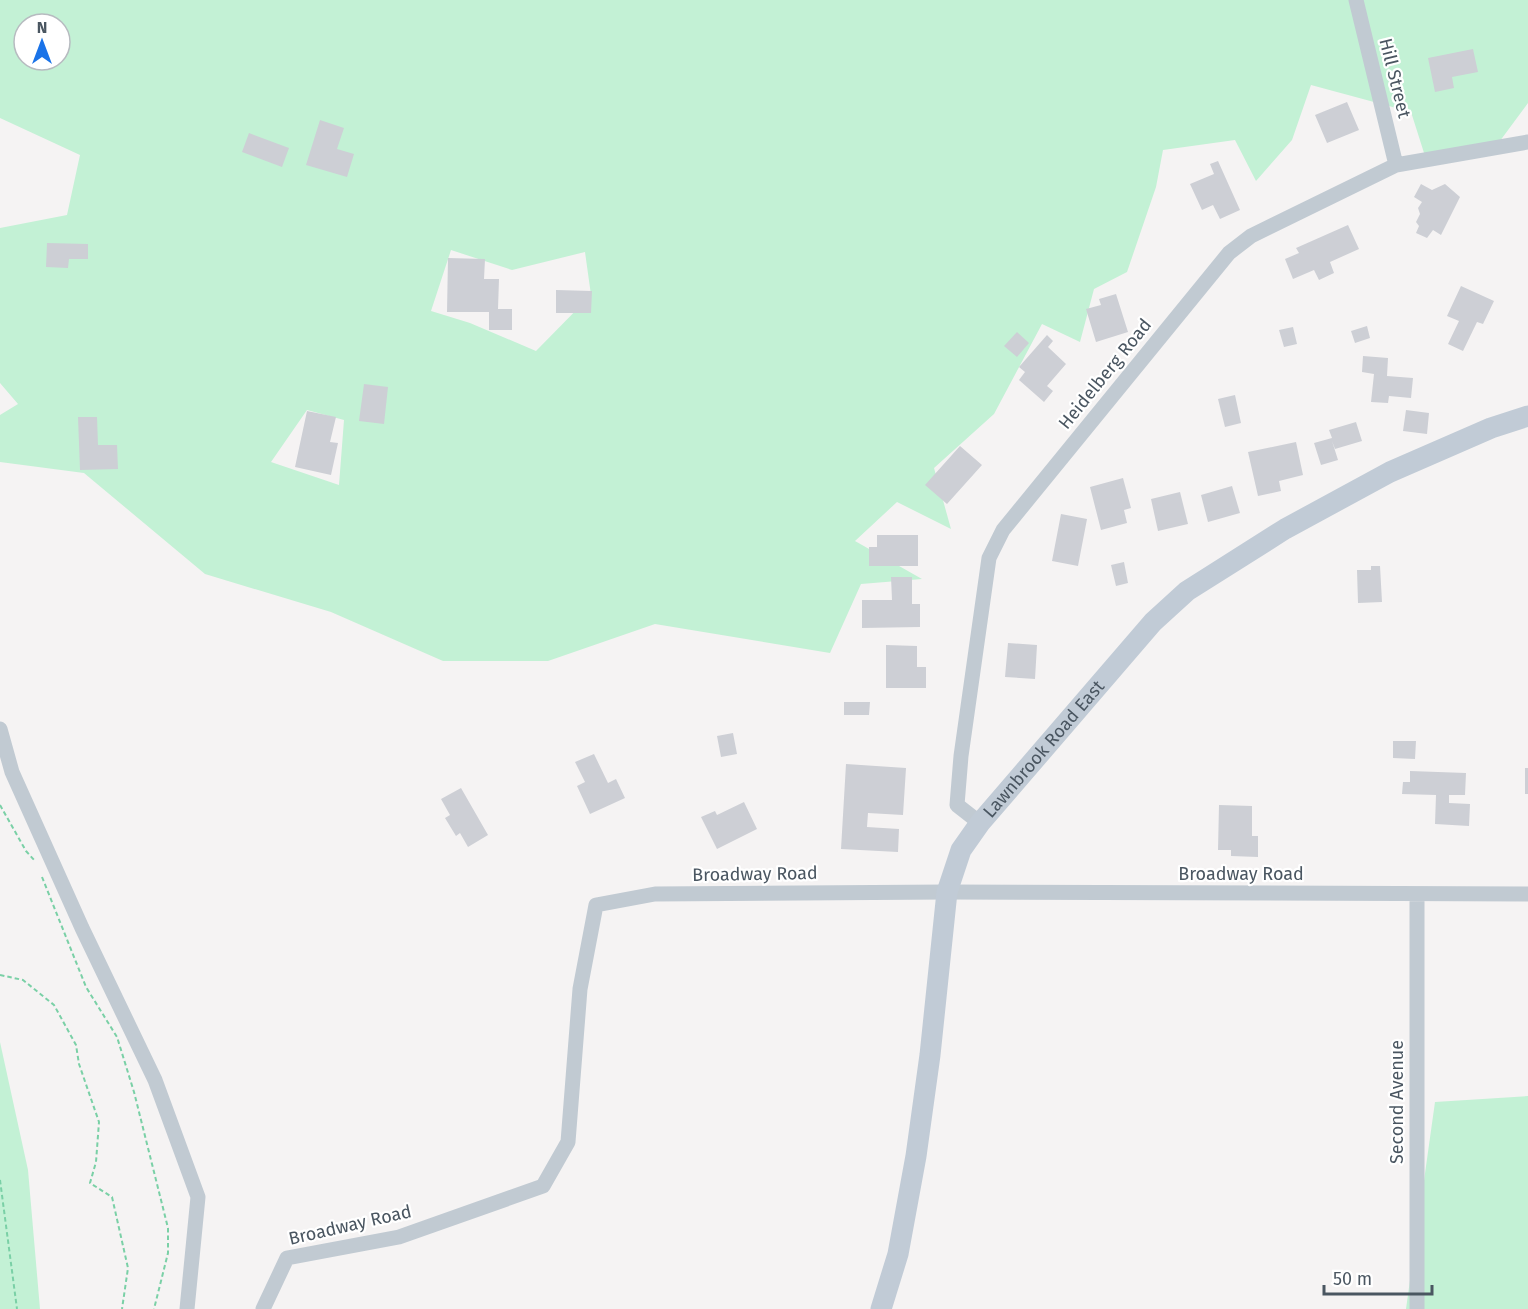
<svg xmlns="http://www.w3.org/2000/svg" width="1528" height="1309" font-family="'Fira Sans',sans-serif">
  <rect width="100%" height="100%" fill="#f5f3f3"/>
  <path fill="#c3f1d5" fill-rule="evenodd" d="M0 0H1528V103L1494 149 1425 156 1411 112 1311 85 1292 140 1256 181 1235 140 1163 150 1156 187 1127 272 1094 289 1080 342 1042 324 994 414 934 468 951 529 897 502 855 541 922 579 861 584 830 653 655 624 548 661H443L331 612 205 574 84 473 0 462V415L18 404 0 383V228L67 215 80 155 0 118ZM24 24H60V60H24ZM451 250 512 270 585 252 591 295 536 351 470 323 431 311ZM307 410 344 420 339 485 271 462Z
    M0 1042 28 1170 40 1309H0Z
    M1528 1096V1309H1406L1435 1102Z"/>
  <path fill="#cdcfd5" d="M1473 49 1478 72 1452 77 1454 88 1435 92 1428 58Z
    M1347 102 1359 130 1327 143 1315 115Z
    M320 120 344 128 337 149 354 154 347 177 306 165Z
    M249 133 289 148 282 167 242 152Z
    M1218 161 1240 210 1220 219 1213 205 1202 210 1190 184 1214 174 1210 164Z
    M1421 184 1432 190 1445 184 1460 197 1441 235 1433 230 1427 238 1416 233 1419 226 1416 222 1420 214 1418 208 1422 202 1414 197Z
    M1348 225 1359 249 1330 262 1334 273 1319 280 1314 270 1293 279 1285 259 1299 253 1296 248Z
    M47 243 88 244V259H69L68 268 46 267Z
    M448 258 485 259 484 279H499L498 309H512V330H489V312H447Z
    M1461 286 1494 301 1483 324 1477 322 1463 351 1448 344 1459 321 1447 316Z
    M556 290 592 291 591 313H556Z
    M1116 294 1128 332 1096 342 1086 309 1101 305 1099 299Z
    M1367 326 1370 338 1355 343 1351 331Z
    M1293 327 1297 344 1284 347 1279 330Z
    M1017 332 1029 343 1017 357 1004 346Z
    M1047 335 1053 341 1048 347 1066 364 1047 386 1053 391 1044 402 1019 380 1025 372 1019 367Z
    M1363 356 1388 358 1387 376 1413 378 1411 398 1389 396 1388 403 1371 402 1374 374 1362 372Z
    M364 384 388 387 384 424 359 421Z
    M1235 395 1241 423 1225 427 1218 399Z
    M1406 410 1429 413 1427 434 1403 431Z
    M307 411 336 417 330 442 338 443 331 475 295 467Z
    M78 417H97L98 445H117L118 469 80 470Z
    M1356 422 1362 441 1335 449 1332 441 1338 460 1321 465 1314 443 1332 438 1329 430Z
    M1296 442 1303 475 1279 481 1281 491 1258 496 1248 452Z
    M960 446 982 465 947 504 925 485Z
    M1123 478 1131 508 1124 510 1127 523 1101 530 1090 487Z
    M1232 486 1240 513 1208 522 1201 495Z
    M1180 492 1188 524 1158 531 1151 499Z
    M1061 514 1087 519 1078 566 1052 561Z
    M877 535H918V566H869V547H877Z
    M1124 562 1128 583 1116 586 1111 565Z
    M1371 566H1380L1382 602 1358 603 1357 570H1371Z
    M891 577H912V604H920V627L862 628V600H892Z
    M1008 643 1037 645 1035 679 1005 677Z
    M886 645 917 646V667H926V688H886Z
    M844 702H870L869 715H844Z
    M733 733 737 754 721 757 717 736Z
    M1393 741H1416L1415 759 1393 758Z
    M594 754 608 783 616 779 625 798 590 814 577 786 585 782 575 762Z
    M846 764 906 768 903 815 868 813 867 827 899 829 898 852 841 849Z
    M1525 768H1528V794H1525Z
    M1410 771 1466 773 1465 795H1449V803L1470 804 1469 826 1435 824 1436 795 1402 794 1403 782H1410Z
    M461 788 488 835 468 847 460 833 456 836 445 818 450 815 441 799Z
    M744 802 757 829 717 849 701 817 715 811 717 815Z
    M1219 805 1252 806V836H1258V857L1231 856V850H1218Z"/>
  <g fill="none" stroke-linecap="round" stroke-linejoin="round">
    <path stroke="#7ad0a6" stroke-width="2" stroke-dasharray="4.5 3" stroke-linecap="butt" d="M0 805 26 851 35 861
      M42 877 86 987 117 1037 134 1092 168 1228V1253L154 1309
      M0 975 23 980 54 1005 76 1045 79 1064 99 1122 96 1162 90 1183 112 1197 128 1268 122 1309
      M0 1180 17 1309"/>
    <path stroke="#c1cad2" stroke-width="15" d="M1356 0 1396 165
      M0 729 12 772 82 928 155 1080 198 1197 187 1309
      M980 823 957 805 961 756 989 558 1003 530 1229 253 1251 236 1396 165 1528 142
      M1417 894V1309
      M263 1309 287 1258 399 1237 543 1186 568 1142 580 989 596 905 655 894 947 892 1528 894"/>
    <path stroke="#c1cbd6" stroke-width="21" id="s1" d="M881 1309 898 1254 916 1156 930 1055 947 892 961 850 980 823 1153 622 1187 591 1285 529 1390 472 1491 428 1528 416"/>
  </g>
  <g text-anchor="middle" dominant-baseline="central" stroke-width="4.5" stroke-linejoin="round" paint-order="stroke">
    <g font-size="18" fill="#4a5661" stroke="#fff">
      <text transform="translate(1395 78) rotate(76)">Hill Street</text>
      <text transform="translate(1105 374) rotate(-51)">Heidelberg Road</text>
      <text stroke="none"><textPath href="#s1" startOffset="598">Lawnbrook Road East</textPath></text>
      <text transform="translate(755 874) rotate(-1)">Broadway Road</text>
      <text x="1241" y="874">Broadway Road</text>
      <text transform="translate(1397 1102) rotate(-90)">Second Avenue</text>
      <text transform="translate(350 1225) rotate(-13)">Broadway Road</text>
    </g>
  </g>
  <g transform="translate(42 42)"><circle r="28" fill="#ffffff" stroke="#b7bbc0" stroke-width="1.5"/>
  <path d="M0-4.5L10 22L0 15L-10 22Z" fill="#1a73e8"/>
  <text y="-9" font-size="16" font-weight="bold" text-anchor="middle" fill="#4a5661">N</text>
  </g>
  <path d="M1324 1285v9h108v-9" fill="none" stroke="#4a5661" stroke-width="3"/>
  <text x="1333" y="1285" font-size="18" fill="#4a5661" stroke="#ffffff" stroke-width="4.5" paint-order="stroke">50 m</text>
</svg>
